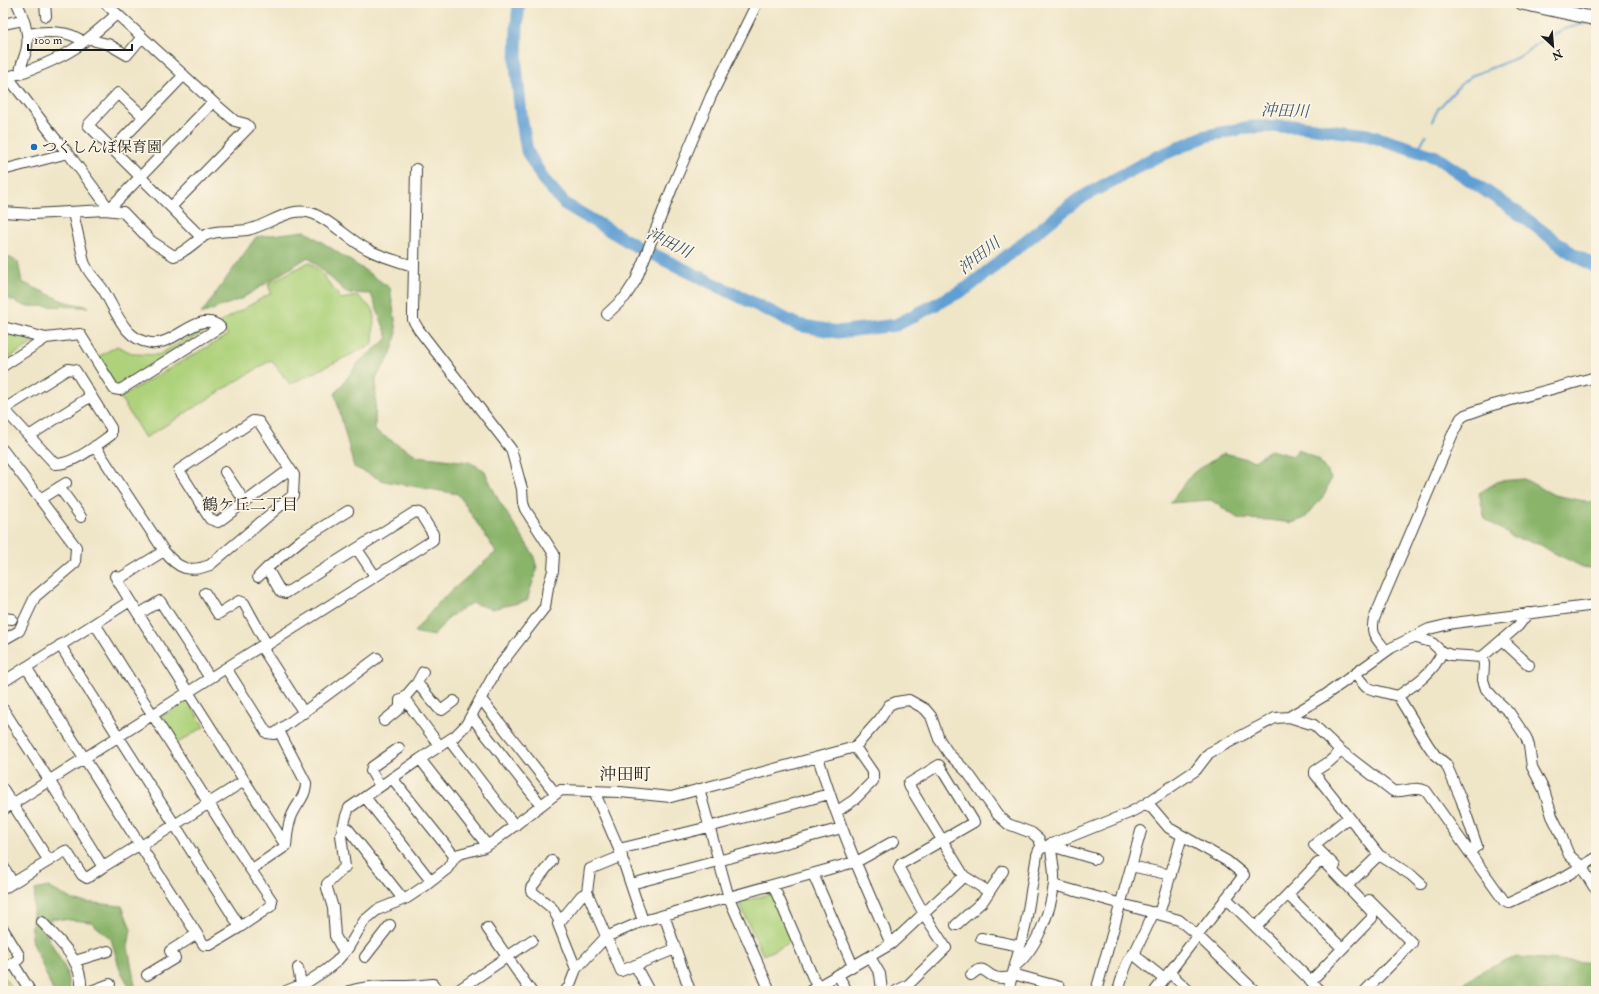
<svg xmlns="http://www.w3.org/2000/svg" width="1599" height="994" font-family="'IM FELL Double Pica','Noto Serif JP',serif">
  <rect width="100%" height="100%" fill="#fcf5e5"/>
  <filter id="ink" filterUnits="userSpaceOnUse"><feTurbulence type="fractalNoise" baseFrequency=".025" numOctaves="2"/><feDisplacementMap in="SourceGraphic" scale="8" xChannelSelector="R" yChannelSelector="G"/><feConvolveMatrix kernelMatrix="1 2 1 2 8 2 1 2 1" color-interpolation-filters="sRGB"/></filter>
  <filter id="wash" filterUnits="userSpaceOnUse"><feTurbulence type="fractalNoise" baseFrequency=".012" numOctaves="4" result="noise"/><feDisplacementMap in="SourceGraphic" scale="16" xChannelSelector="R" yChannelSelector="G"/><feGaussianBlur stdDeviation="0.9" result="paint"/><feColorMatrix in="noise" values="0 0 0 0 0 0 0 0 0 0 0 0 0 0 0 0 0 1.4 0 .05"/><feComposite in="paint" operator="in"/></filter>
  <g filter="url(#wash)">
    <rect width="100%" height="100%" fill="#efe5c7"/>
    <path fill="#aed27b" stroke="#65774c" d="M309 262 320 271 341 299 358 296 374 311 373 344 290 384 271 360 145 438 120 397 228 335 219 323 271 293 268 284Z
      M206 325H214L121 387 116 386 98 357 117 346 134 354 158 355 191 336Z
      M3 330 35 339 36 341 9 358 3 348Z
      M188 700 204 727 176 744 160 717Z
      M774 893 794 941 763 955 739 902Z
      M4 976 13 991H3Z"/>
    <path fill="#8ab46b" stroke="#536844" d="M305 231 363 269 390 288 397 332 391 354 376 378 375 431 418 456 469 462 484 470 499 501 533 554 537 568 527 601 492 609 472 603 449 617 433 636 414 632 441 600 496 552 458 494 384 481 354 467 335 394 359 362 388 338 371 294 347 293 308 257 241 299 201 314 256 237Z
      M3 254 18 262 22 282 63 301 89 307 25 306 3 296Z
      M1298 449 1319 460 1331 478 1325 494 1305 518 1292 523 1269 520 1239 519 1211 500 1170 503 1193 473 1224 453 1255 461 1270 450 1293 456Z
      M1524 479 1554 495 1595 503 1596 569 1583 567 1552 552 1538 543 1515 538 1485 519 1479 493 1499 481Z
      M48 887 75 901 122 906 131 929 128 947 136 991H132L120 970 111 939 91 922 51 918 46 934 66 970 70 991H53L31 938 35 890Z
      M1518 957 1596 963V991H1457C1475 972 1493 964 1518 957Z"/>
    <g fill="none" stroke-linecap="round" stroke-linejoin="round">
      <path stroke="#619fd3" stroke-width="2" d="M1595 12H1596
        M1432 121 1438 109 1460 85 1471 76 1519 57 1541 41 1564 29 1587 23
        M1417 151 1426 135"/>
      <path stroke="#619fd3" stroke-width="13" d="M519 3 517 25 516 65 521 115 527 151 543 179 565 204 636 246 798 325 838 332 896 325 967 288 1077 200 1152 159 1206 136 1250 127 1299 126 1367 135 1400 145 1436 157 1518 213 1570 252 1596 267"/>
    </g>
  </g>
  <g filter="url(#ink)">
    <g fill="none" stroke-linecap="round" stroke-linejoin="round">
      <defs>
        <path id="minor" d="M17 3C23 15 29 33 27 46 26 56 20 64 20 74
          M45 3 46 16
          M105 3 213 102 235 121 246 124 249 127 171 207
          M3 24 23 20
          M28 34C44 31 71 30 83 42
          M91 36 95 41 108 44 127 55 142 37
          M8 77 54 137 68 153 110 210 114 204 213 102
          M4 78C29 71 54 62 77 47 91 37 104 25 117 14
          M144 117 118 93 88 125 202 238
          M113 149 184 75
          M3 170 68 153
          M3 212 33 214 105 210 123 212 151 241 174 256C186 252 194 242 204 236 216 229 234 232 247 230 268 226 292 204 314 214 333 222 348 239 367 249 381 257 398 261 413 266
          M607 314 625 297 636 280 672 188 711 96 757 3
          M3 327 46 338 80 334 114 389 120 390 220 327C200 308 175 346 151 343 123 340 116 309 102 288 97 281 89 274 86 266 83 262 83 256 82 252 79 239 76 226 73 213
          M3 366 46 338
          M3 408 55 464C72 465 97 445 111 435V428L75 370 68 369 4 409
          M29 436 91 396
          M95 446 164 551 117 580
          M3 450 76 547 75 563 35 597 19 631 3 640
          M225 472 245 502
          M59 487 81 517
          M40 499 66 483
          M357 549 375 576
          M164 551C178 569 189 573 210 565L293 495 294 475 259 422 253 421 179 470 210 519 218 522 290 469
          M115 576 130 601
          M258 577 267 568
          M205 593 218 614 239 601 244 603 267 645
          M139 614 160 601 210 678
          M3 618 12 619
          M95 624 251 870
          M1413 637 1431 642 1442 652 1451 655 1482 657 1484 664 1483 680 1486 689 1494 698 1509 712 1526 737 1529 746 1532 767 1544 790 1552 816 1560 832 1566 848 1569 855 1581 866 1594 887
          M1503 641 1529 665
          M261 646 304 713
          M1386 651C1377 638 1370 635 1374 619L1454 431 1461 418 1465 415 1493 405 1596 377
          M1482 657 1518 626 1528 613
          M26 667 204 945H210L240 927
          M226 668 267 733 274 734 377 658
          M1355 674 1366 687 1374 690 1398 696 1428 745 1435 755 1446 764 1461 799 1477 846 1469 852
          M3 682 130 601 286 846 251 870 272 901 271 906 240 927 60 645
          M417 683 423 672
          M1398 696C1416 684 1434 672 1442 652
          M481 699 556 794
          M3 709 49 780 103 867 134 848 141 846 244 781
          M472 717 541 805
          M1289 717 1314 725 1341 751 1393 791C1404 793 1415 785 1426 791L1504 901 1508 903 1564 877 1596 858
          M384 721 400 708V700L404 698
          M279 731 306 783C307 797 293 807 290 821 287 829 287 838 286 846
          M449 740 515 826
          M439 745 404 698 417 683 439 709 442 710 454 701
          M1341 751 1329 762 1315 771V774L1379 855
          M818 757C837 822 864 883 891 944
          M420 759 487 845
          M392 778 455 857
          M380 786 371 771 372 767 399 748
          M3 789 49 861
          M699 789 729 898 770 991
          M594 791 619 849 643 921
          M365 797 431 881
          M1144 805 1152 808 1169 828 1227 861 1244 875 1155 991
          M3 810 226 668 261 646 267 645 433 540V534L420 513 415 512 286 593 280 591 267 568 301 540 348 511
          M836 812 854 800 873 781V773L855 747
          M343 827 348 829 403 899
          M1050 844 1058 848 1095 859
          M619 849 709 827 829 794
          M552 861 531 888V891L552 908 560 922
          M3 866 13 883
          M1131 866 1171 875
          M1335 866 1314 845 1349 817
          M813 874 853 966
          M964 876 989 892
          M1351 882 1379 855 1411 875 1421 884
          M631 884 842 828
          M773 885 817 987
          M1054 885 1179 920 1197 935 1255 991
          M3 889 65 851 67 852 82 875 87 878 103 867
          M587 892 621 971 675 949
          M1288 895 1342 948
          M1226 898 1321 991
          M1154 912 1135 952 1138 958 1164 979
          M1159 914 1182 836
          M664 915 690 991
          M42 922C60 942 84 962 81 991
          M956 925 983 901 1003 871
          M1256 927 1318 863H1325L1372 912V918L1311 981
          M487 928 531 991
          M3 929 19 955V959L3 969
          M981 938 1020 946
          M344 952 335 936 333 908 327 888V884L345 867 341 835 346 816 349 808 420 759 455 736 466 725 497 669 545 607 548 587 553 571 554 554 525 509 523 503 522 489 511 449 419 330 413 320V312L416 169
          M365 957 390 925
          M870 957 880 974 882 991
          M75 961 108 951
          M13 963 29 989
          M635 965 649 991
          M1015 966C1036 950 1051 911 1054 884 1055 871 1052 857 1050 844
          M298 968 301 984
          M576 969 558 924 581 896 587 892 590 869 622 856
          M1169 972 1189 991
          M1013 974 1060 987
          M147 975 175 958 170 951 197 934
          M838 975 847 991
          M971 975C985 963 984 974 995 977 1000 979 1006 978 1012 977
          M91 991 110 984
          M286 991 306 983 326 970 336 962 348 948 364 921 377 910 407 898 425 886 447 869 455 857 459 854 482 848 493 842 561 790 620 792 671 797 855 747 880 719 889 705 896 702 909 700 925 709 931 716 939 739 949 754 968 773 998 815 1008 824 1032 833 1039 839 1042 848
          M350 991C369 985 387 986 407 986 415 986 424 985 433 984L437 991
          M457 991 532 940
          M565 991 569 987 576 969 606 937 643 921 858 861 894 841
          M810 991 891 944 964 876 908 784 939 765 974 822 901 864 899 868 924 914 946 948 908 985 896 991
          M1008 991 1025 928 1037 855 1039 850 1042 848 1129 813 1144 805 1196 770 1209 753 1275 718 1289 717 1324 696 1391 648 1429 629 1454 623 1596 605
          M1096 991 1141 831
          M1118 991C1121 981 1127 957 1135 952
          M1365 991 1412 943 1369 900"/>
        <path id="major" d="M1522 3 1596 19"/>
      </defs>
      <use href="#minor" stroke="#3c3a36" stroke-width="12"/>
      <use href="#major" stroke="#3c3a36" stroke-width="15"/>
      <use href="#minor" stroke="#fff" stroke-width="10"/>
      <use href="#major" stroke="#fff" stroke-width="13"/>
    </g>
  </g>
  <circle fill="#1f6fb2" stroke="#fcf5e5" stroke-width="1.5" cx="34" cy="147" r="4"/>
  <g text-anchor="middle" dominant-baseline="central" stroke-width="3.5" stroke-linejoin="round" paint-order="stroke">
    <g font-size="15" fill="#1c1c1c" stroke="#fcf5e5" text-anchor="start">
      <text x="42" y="147">つくしんぼ保育園</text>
    </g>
    <g font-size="16" font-style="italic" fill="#3b576e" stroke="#fcf5e5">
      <text transform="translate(1285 111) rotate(2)">沖田川</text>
      <text transform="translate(669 243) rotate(26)">沖田川</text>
      <text transform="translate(979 256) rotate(-38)">沖田川</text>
    </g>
    <g font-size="16" fill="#1c1c1c" stroke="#fcf5e5">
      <text x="250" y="505">鶴ケ丘二丁目</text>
    </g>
    <g font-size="17" fill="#1c1c1c" stroke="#fcf5e5">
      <text x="625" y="774">沖田町</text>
    </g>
  </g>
  <rect width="1599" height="994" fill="none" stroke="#fcf5e5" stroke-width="16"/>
  <g transform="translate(1553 46) rotate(154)" stroke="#fcf5e5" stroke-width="3" paint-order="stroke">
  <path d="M0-3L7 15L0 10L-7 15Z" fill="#1c1c1c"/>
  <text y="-6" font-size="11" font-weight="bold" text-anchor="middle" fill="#1c1c1c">N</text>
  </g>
  <path d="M28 44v6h104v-6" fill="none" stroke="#1c1c1c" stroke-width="2"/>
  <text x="34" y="44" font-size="12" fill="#1c1c1c" stroke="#fcf5e5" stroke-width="3" paint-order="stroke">100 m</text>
</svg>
